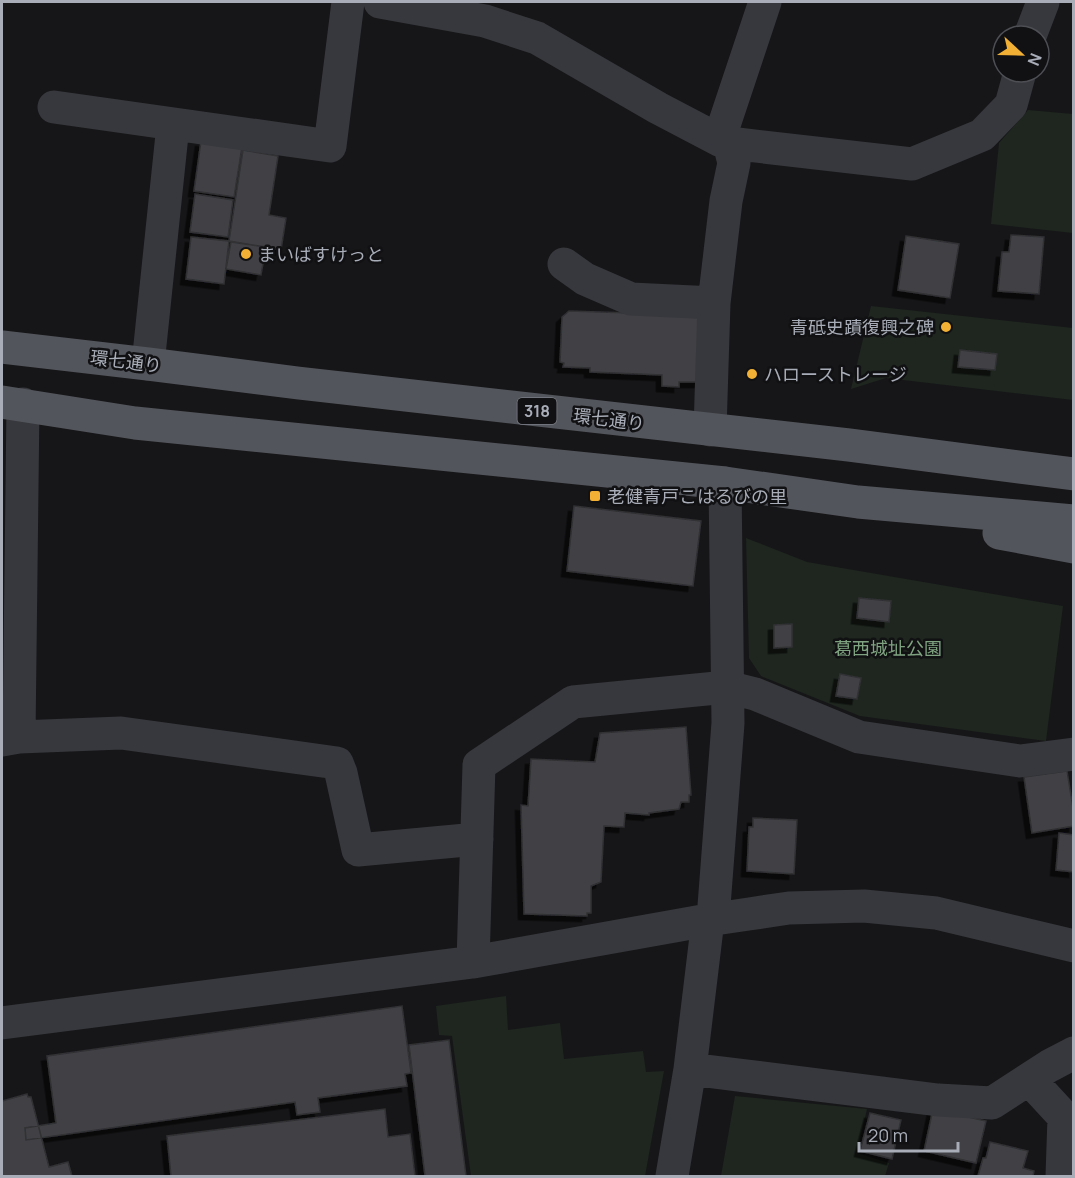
<svg xmlns="http://www.w3.org/2000/svg" width="1075" height="1178" font-family="Manrope,'Noto Sans JP',sans-serif">
  <defs>
    <filter id="shadow"><feDropShadow dx="-5.5" dy="5.5" stdDeviation="0" flood-color="#0009"/></filter>
  </defs>
  <rect width="100%" height="100%" fill="#161618"/>
  <path fill="#1e261f" d="M1028 110 1073 114V233L991 224 999 143Z
    M871 306 1073 328V400L886 378 851 389Z
    M746 538 807 562 1063 606 1046 741 860 716 761 676 749 658Z
    M506 996 508 1030 560 1023 564 1059 643 1051 646 1072 664 1071 645 1176H471L452 1036 439 1035 436 1006Z
    M735 1096 867 1109 857 1153 889 1163 885 1176H721Z"/>
  <path fill="#404145" stroke="#303034" stroke-width="1.5" filter="url(#shadow)" d="M201 141 242 147 234 197 194 191Z
    M243 150 278 156 269 215 286 218 281 250 229 241Z
    M195 194 233 200 228 237 190 232Z
    M1011 235 1044 237 1039 294 998 291 1002 252H1009Z
    M906 236 959 244 950 298 898 290Z
    M191 237 229 241 224 284 186 279Z
    M231 242 266 247 261 275 226 269Z
    M569 311 694 315 703 322 700 382H679V387L662 386V375L590 372V368L563 367 564 363 560 362 562 317Z
    M960 350 997 354 995 370 958 367Z
    M574 506 701 521 693 586 567 571Z
    M859 598 891 601 889 622 857 618Z
    M792 624V647L774 648V625Z
    M840 674 861 678 857 699 836 696Z
    M686 727 691 795H689V802H681L679 809 649 813V815L625 813 624 827 604 826 601 882 591 886V913H587V916L524 914 521 805 528 806 531 759 595 762 600 733Z
    M1067 771 1074 814V826L1032 833 1024 777Z
    M753 818 797 820 794 874 747 871 749 827H753Z
    M1059 833 1074 835V872L1056 870Z
    M402 1006 411 1073 405 1074 407 1086 318 1098 320 1112 297 1115 295 1102 26 1140 25 1128 56 1123 47 1056Z
    M449 1040 466 1176H425L409 1045Z
    M27 1094 28 1097H31L49 1167 68 1162 72 1176H2V1101Z
    M385 1109 388 1137 410 1134 415 1176H171L167 1136Z
    M933 1109 986 1121 976 1163 924 1151Z
    M870 1113 901 1120 892 1159 860 1151Z
    M990 1142 1028 1151 1023 1168 1034 1171 1033 1176H978L983 1158H986Z"/>
  <g fill="none" stroke-linecap="round" stroke-linejoin="round">
    <path stroke="#37383d" stroke-width="33" d="M380 2 485 21 537 38 658 108 719 140 729 143 912 164 982 135 1011 105 1020 72
      M1030 36 1043 2
      M54 107 330 146 348 2
      M719 140 765 2
      M564 264 585 279 631 299 714 303
      M148 364 173 125
      M710 430 714 303 726 201 734 163 729 143
      M19 737 121 733 337 763 341 773 358 850 477 839
      M2 740 19 737 23 404
      M713 919 728 723 725 483
      M473 962 708 920 749 914 789 908 864 906 936 913 1074 946
      M2 1023 473 962 479 765 573 702 727 687 755 694 859 737 1020 761 1074 754
      M690 1069 938 1100 992 1103 1049 1066 1074 1053
      M1029 1079 1064 1117 1062 1176
      M672 1176 690 1069 708 920"/>
    <path stroke="#53555c" stroke-width="33" d="M2 347 148 364 298 383 849 445 1074 474
      M2 402 135 423 725 483 858 502 1074 521
      M999 533 1074 547"/>
  </g>
  <g fill="#f2b134" stroke="#111113" stroke-width="2">
    <circle cx="246" cy="254" r="6"/>
    <circle cx="946" cy="327" r="6"/>
    <circle cx="752" cy="374" r="6"/>
    <rect x="589" y="490" width="12" height="12" rx="3"/>
  </g>
  <g text-anchor="middle" dominant-baseline="central" stroke-width="5" stroke-linejoin="round" paint-order="stroke">
    <rect fill="#111113" stroke="#7b7e86" stroke-width="1.5" x="517.5" y="398" width="39" height="26" rx="4.5"/>
    <g font-size="16" font-weight="bold" fill="#a8adb8">
      <text x="537" y="411">318</text>
    </g>
    <g font-size="18" fill="#a8adb8" stroke="#111113" text-anchor="start">
      <text x="258" y="254">まいばすけっと</text>
      <text x="934" y="327" text-anchor="end">青砥史蹟復興之碑</text>
      <text x="764" y="374">ハローストレージ</text>
      <text x="607" y="496">老健青戸こはるびの里</text>
    </g>
    <g font-size="18" fill="#a8adb8" stroke="#111113">
      <text transform="translate(126 361) rotate(7)">環七通り</text>
      <text transform="translate(609 419) rotate(7)">環七通り</text>
    </g>
    <g font-size="18" fill="#7fa381" stroke="#111113">
      <text x="888" y="648">葛西城址公園</text>
    </g>
  </g>
  <rect width="1075" height="1178" fill="none" stroke="#a8adb8" stroke-width="6"/>
  <g transform="translate(1021 54) rotate(112)"><circle r="28" fill="#111113" stroke="#4d4f55" stroke-width="1.5"/>
  <path d="M0-4.5L10 22L0 15L-10 22Z" fill="#f2b134"/>
  <text y="-9" font-size="16" font-weight="bold" text-anchor="middle" fill="#a8adb8">N</text>
  </g>
  <path d="M859 1142v9h99v-9" fill="none" stroke="#a8adb8" stroke-width="3"/>
  <text x="868" y="1142" font-size="18" fill="#a8adb8" stroke="#111113" stroke-width="4.5" paint-order="stroke">20 m</text>
</svg>
